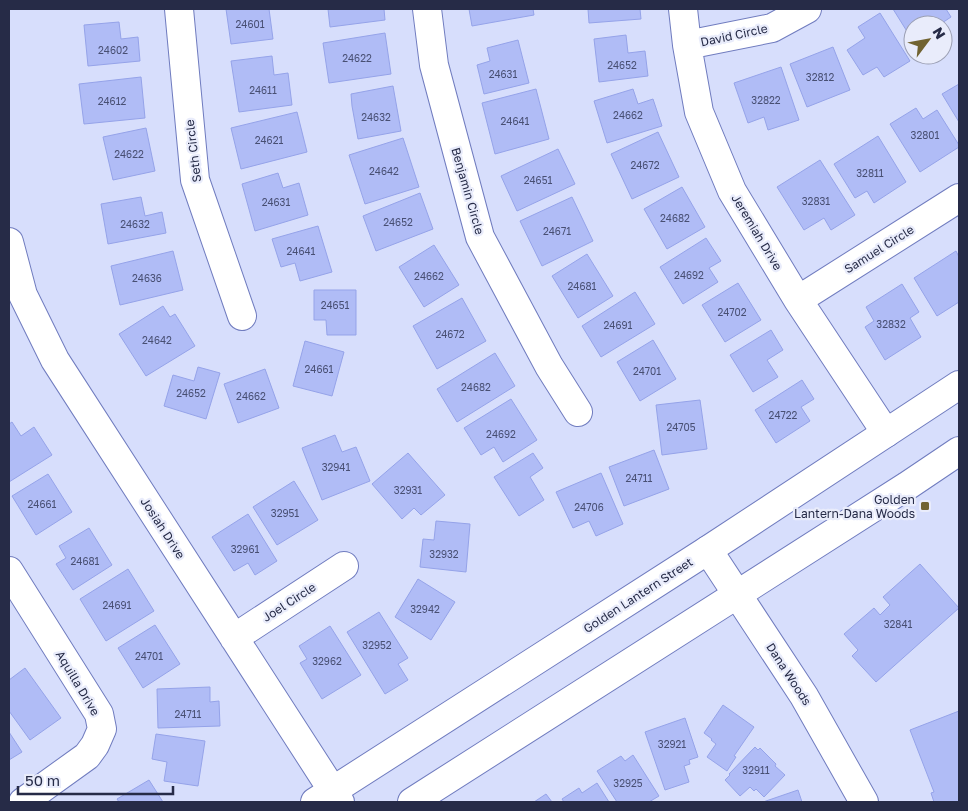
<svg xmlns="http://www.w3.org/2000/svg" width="968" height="811" font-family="'Golos Text',sans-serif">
  <rect width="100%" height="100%" fill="#d7defc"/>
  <path fill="#b0bcf6" stroke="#95a3e9" d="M226 9H269L273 39 231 44Z
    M328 9H384L385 20 330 27Z
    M469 9H533L534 15 472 26Z
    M588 9H640L641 19 589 23Z
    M893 9H946L951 17 939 25H913V41Z
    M880 13 910 61 884 77 877 67 863 75 847 50 865 38 858 27Z
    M119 22 121 39 138 37 140 61 88 66 84 25Z
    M385 33 391 74 329 83 323 43Z
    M626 35 628 53 645 51 648 76 599 82 594 39Z
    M518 40 529 83 484 94 477 65 490 61 487 48Z
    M833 47 850 90 807 107 790 64Z
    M272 56 274 75 288 73 292 105 239 112 231 61Z
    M781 67 799 120 768 130 764 117 748 123 734 83Z
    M141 77 145 118 84 124 79 84Z
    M959 84V122L942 94Z
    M393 86 401 131 358 139 352 106 351 94Z
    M536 89 549 139 495 154 482 103Z
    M633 89 638 104 653 99 662 126 607 143 594 101Z
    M916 108 923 119 937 110 959 145V147L920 172 890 124Z
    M297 112 307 152 241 169 231 128Z
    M146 128 155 171 113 180 103 137Z
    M658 132 679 177 632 199 611 154Z
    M878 136 906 182 874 203 867 191 855 198 834 164Z
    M403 138 419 187 365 204 349 155Z
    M558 149 575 184 517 211 501 176Z
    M820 160 855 215 831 230 824 218 804 230 777 187Z
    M278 173 283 188 299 183 308 215 255 231 242 184Z
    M682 187 705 227 667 249 644 209Z
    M420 193 433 229 376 251 363 216Z
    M141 197 145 216 162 212 166 233 108 244 101 204Z
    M572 197 593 241 542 266 520 221Z
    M318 226 332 272 300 281 295 263 281 267 272 239Z
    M706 238 721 261 709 268 718 282 683 304 660 267Z
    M434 245 459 285 424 307 399 267Z
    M173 251 183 290 120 305 111 266Z
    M956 251 959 257V302L937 316 914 278Z
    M587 254 613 296 578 318 552 276Z
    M738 283 761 320 725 342 702 305Z
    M902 284 919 312 910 318 921 337 885 360 865 327 874 321 866 307Z
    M314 290H356V335H327L326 320H314Z
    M635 292 655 324 601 357 582 326Z
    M462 298 486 341 437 369 413 326Z
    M163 306 170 317 175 314 195 346 146 376 119 334Z
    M771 330 783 350 767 360 778 377 753 392 730 355Z
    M653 340 676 379 640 401 617 362Z
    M305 341 344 352 332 396 293 386Z
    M495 353 515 386 457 422 437 389Z
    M198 367 220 373 206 419 164 406 173 375 194 381Z
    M265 369 279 408 238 423 224 384Z
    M802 380 814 399 801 407 810 421 776 443 755 410Z
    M511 399 537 440 503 462 494 447 481 455 464 428Z
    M700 400 707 449 662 455 656 405Z
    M12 422 21 436 34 427 52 455 9 482V424Z
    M335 435 342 452 356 447 370 481 322 500 302 448Z
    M654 450 669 489 624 506 609 467Z
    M408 453 445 495 421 515 414 508 402 519 372 484Z
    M533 453 543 468 530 477 544 500 519 516 494 477Z
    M601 473 623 524 596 536 589 521 573 528 556 492Z
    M48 474 72 512 36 535 12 496Z
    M294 481 318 520 277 545 253 507Z
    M248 514 277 561 255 575 248 563 234 571 212 537Z
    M436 521 470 524 466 572 420 567 423 539 434 540Z
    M89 528 112 565 73 590 56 564 66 558 59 546Z
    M920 564 959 608 876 682 852 656 858 650 844 634 874 608 880 615 890 605 883 597Z
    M128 569 154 611 106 641 80 599Z
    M418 579 455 602 431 640 395 617Z
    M379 612 408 658 398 664 408 680 385 694 347 632Z
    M155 625 180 664 143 688 118 648Z
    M330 626 361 675 322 699 300 663 307 659 299 646Z
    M25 668 61 718 30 740 9 711V680Z
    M210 687V702L219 701 220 726 158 728 157 689Z
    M723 705 754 727 734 756 736 757 727 771 707 757 716 744 711 740 712 739 704 733Z
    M959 711V802H934L931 793 934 792 910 730Z
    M685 718 698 757 689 760 690 764 684 766 689 782 665 790 645 732Z
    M9 732 22 752 9 760Z
    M156 734 205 741 198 786 164 781 167 762 152 759Z
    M755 747 758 750 760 748 776 764 775 766 785 775 764 797 756 789 754 791 750 787 740 796 725 780 730 775 729 774Z
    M633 755 659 796 649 802H617L597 771 621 756 625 761Z
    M149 780 163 802H119L117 799Z
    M597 783 609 802H564L562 799 579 788 582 793Z
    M798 790 802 802H763Z
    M546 794 552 802H534Z"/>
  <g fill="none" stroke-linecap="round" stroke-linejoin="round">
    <defs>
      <path id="minor" d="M179 9 195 180 242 316
        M427 9 434 65 480 237 549 366 578 412
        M683 9 687 45 699 112 732 191 798 300 886 433
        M687 45 772 28 807 9
        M9 242 23 295 55 360 340 802
        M798 300 959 198
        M708 550 804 696 864 802
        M9 571 99 714 102 729 95 745 87 756 23 802
        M234 638 344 566"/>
      <path id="major" d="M315 802 708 550 959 385
        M412 802 907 486 959 451"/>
    </defs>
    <use href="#minor" stroke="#707cbf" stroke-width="30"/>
    <use href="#major" stroke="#707cbf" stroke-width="30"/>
    <use href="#minor" stroke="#fff" stroke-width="28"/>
    <use href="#major" stroke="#fff" stroke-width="28"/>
  </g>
  <rect fill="#716331" stroke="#e9ecfb" stroke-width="2" x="920" y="501" width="10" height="10" rx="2.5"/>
  <g text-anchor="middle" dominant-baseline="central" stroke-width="4.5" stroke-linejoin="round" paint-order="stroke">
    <g font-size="10" fill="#484f73">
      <text x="250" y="24">24601</text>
      <text x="113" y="50">24602</text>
      <text x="357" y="58">24622</text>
      <text x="622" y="65">24652</text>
      <text x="503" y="74">24631</text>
      <text x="820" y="77">32812</text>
      <text x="263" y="90">24611</text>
      <text x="766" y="100">32822</text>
      <text x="112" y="101">24612</text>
      <text x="628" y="115">24662</text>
      <text x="376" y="117">24632</text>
      <text x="515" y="121">24641</text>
      <text x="925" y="135">32801</text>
      <text x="269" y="140">24621</text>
      <text x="129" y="154">24622</text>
      <text x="645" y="165">24672</text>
      <text x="384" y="171">24642</text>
      <text x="870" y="173">32811</text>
      <text x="538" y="180">24651</text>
      <text x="816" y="201">32831</text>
      <text x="276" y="202">24631</text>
      <text x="675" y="218">24682</text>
      <text x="398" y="222">24652</text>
      <text x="135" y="224">24632</text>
      <text x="557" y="231">24671</text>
      <text x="301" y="251">24641</text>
      <text x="689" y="275">24692</text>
      <text x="429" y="276">24662</text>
      <text x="147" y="278">24636</text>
      <text x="582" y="286">24681</text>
      <text x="335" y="305">24651</text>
      <text x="732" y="312">24702</text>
      <text x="891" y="324">32832</text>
      <text x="618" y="325">24691</text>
      <text x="450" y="334">24672</text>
      <text x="157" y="340">24642</text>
      <text x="319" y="369">24661</text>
      <text x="647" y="371">24701</text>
      <text x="476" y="387">24682</text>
      <text x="191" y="393">24652</text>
      <text x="251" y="396">24662</text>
      <text x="783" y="415">24722</text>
      <text x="681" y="427">24705</text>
      <text x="501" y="434">24692</text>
      <text x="336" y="467">32941</text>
      <text x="639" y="478">24711</text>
      <text x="408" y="490">32931</text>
      <text x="42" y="504">24661</text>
      <text x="589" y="507">24706</text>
      <text x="285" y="513">32951</text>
      <text x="245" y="549">32961</text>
      <text x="444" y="554">32932</text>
      <text x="85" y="561">24681</text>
      <text x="117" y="605">24691</text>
      <text x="425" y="609">32942</text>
      <text x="898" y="624">32841</text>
      <text x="377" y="645">32952</text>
      <text x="149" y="656">24701</text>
      <text x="327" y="661">32962</text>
      <text x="188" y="714">24711</text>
      <text x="672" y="744">32921</text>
      <text x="756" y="770">32911</text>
      <text x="628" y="783">32925</text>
    </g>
    <g font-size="12" fill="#262b47" stroke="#e9ecfb">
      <text transform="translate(734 35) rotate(-12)">David Circle</text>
      <text transform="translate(193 151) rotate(-97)">Seth Circle</text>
      <text transform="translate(468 191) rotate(74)">Benjamin Circle</text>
      <text transform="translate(757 232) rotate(59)">Jeremiah Drive</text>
      <text transform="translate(879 249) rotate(-32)">Samuel Circle</text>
      <text transform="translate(163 528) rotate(57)">Josiah Drive</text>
      <text transform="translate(638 595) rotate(-33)">Golden Lantern Street</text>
      <text transform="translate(289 602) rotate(-33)">Joel Circle</text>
      <text transform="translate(789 674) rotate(57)">Dana Woods</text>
      <text transform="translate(78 683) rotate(59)">Aquilla Drive</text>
    </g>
    <g font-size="12" fill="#262b47" stroke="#e9ecfb" text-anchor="end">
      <text x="915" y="499">Golden<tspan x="915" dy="14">Lantern-Dana Woods</tspan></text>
    </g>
  </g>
  <rect width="968" height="811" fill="none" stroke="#262b47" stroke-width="20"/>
  <g transform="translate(928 40) rotate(58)"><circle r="24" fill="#e9ecfb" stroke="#9b9fb3"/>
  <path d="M0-4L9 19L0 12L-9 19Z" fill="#716331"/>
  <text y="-8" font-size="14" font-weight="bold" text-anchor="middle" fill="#262b47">N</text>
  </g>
  <path d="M18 786v8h155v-8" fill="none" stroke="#262b47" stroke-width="2.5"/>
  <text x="25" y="786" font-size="15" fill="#262b47" stroke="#e9ecfb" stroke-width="4" paint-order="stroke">50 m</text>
</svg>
